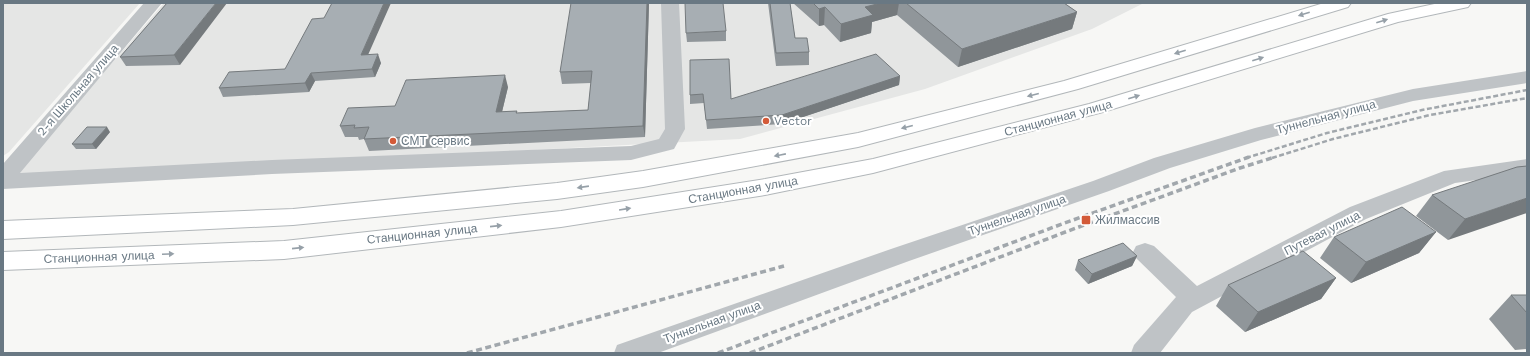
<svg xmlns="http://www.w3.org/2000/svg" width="1530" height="356" font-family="'Work Sans',sans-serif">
  <rect width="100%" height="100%" fill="#f7f7f5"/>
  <path fill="#e5e6e5" d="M3 3H140L9 152 3 156Z
    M164 3H1144L1092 29 925 89 740 139 13 177Z"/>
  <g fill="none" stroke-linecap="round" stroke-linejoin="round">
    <defs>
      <path id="major" d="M1324 3H1351L1348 7 1078 89 858 147 643 187 557 199 293 225 3 239V221L293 209 557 183 643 171 858 133 1064 81Z
        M1439 3H1471L1468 7 1398 22 1103 112 873 173 765 195 561 227 284 259 3 270V252L284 241 561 211 765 179 873 159 1089 104 1388 14Z"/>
    </defs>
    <use href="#major" stroke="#b2b7ba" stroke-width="2"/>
    <path fill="#bfc3c6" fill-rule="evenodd" d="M144 3H162L20 173 272 160 631 146 659 139 665 129 661 3H679L685 129 674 149 631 160 272 174 3 189V164Z
      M1527 71V83L1413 101 1261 140 1170 168 1109 191 909 261 658 353H614L617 345 891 249 1093 181 1154 158 1255 128 1413 89Z
      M1527 159V173L1455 183 1366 219 1192 312 1160 353H1131L1134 345 1176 297 1136 258 1133 252 1136 246 1145 243 1154 246 1197 286 1350 207 1444 171Z"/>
    <use href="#major" fill="#fff" fill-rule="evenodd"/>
    <path stroke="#a1a7ac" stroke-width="2.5" stroke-dasharray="5 2.5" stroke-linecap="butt" d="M1246 158 1327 133 1422 110 1527 90
      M1272 158 1333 139 1430 115 1527 98"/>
    <path stroke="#a1a7ac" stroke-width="3.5" stroke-dasharray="6 3.5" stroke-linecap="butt" d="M467 353 784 266
      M718 353 1062 224 1249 157
      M750 353 1068 231 1240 168 1275 157"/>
  </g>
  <path fill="#90969a" d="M167 3 180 65 126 66 120 57Z
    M649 3 645 137 369 151 364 139 359 140 358 137H345L340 126 395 106 508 87 502 112 517 111V113L588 110 591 83 562 84 560 72Z
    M768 3H790L795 38 809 52V65L776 66Z
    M793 3H1064L1077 12 1072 29 958 67 897 15 872 22 871 33 840 42 824 25 819 26Z
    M726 31V41L687 42 686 33Z
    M368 55 381 63 375 77 315 81 309 92 223 97 219 88 285 69Z
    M690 60 731 99 900 76 899 85 782 124 707 129 704 103 690 104Z
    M110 132 96 149H76L72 144Z
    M1527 166 1448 240 1416 216 1432 195Z
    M1436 232 1419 253 1351 283 1320 258 1334 237Z
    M1137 256 1132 266 1088 284 1075 270 1078 260Z
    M1336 278 1321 299 1245 332 1216 306 1228 285Z
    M1511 295H1527V349L1515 350 1489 319Z"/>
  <path fill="#757a7d" d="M216 3H227L180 65 174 55Z
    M384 3H391L364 64 361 55Z
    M647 3H649L645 137 643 126Z
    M881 3H899L897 15 872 22 871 33 840 42 841 24 865 7Z
    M825 7 824 25 819 26V9Z
    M1077 12 1072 29 958 67 962 49Z
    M378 54 381 63 375 77 372 69Z
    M311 73 315 81 309 92 305 83Z
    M505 75 508 87 499 124 496 112Z
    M900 76 899 85 782 124V115Z
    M107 127 110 132 96 149 92 144Z
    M1527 198V213L1448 240 1465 219Z
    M1436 232 1419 253 1351 283 1366 262Z
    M1137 256 1132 266 1088 284 1092 274Z
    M1336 278 1321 299 1245 332 1258 312Z"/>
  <path fill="#a7aeb3" stroke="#757a7d" d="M167 3H216L174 55 120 57Z
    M332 3H384L361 55 378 54 372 69 311 73 305 83 219 88 229 72 285 69 312 19 324 18Z
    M571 3H647L643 126 364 139 369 127 354 128 355 125 340 126 348 108 395 106 406 80 505 75 496 112 517 111 516 113 588 110 592 71 560 72Z
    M685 3H723L726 31 686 33Z
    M770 3H790L795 38H807L809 52 776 53Z
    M813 3H881L865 7 873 15 841 24 825 7 819 9Z
    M906 3H1064L1077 12 962 49Z
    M876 54 900 76 782 115 706 120 703 94 690 95V60L729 59 731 99Z
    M87 127H107L92 144H72Z
    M1527 166V198L1465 219 1432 195 1517 167Z
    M1402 207 1436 232 1366 262 1334 237Z
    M1123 243 1137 256 1092 274 1078 260Z
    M1303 251 1336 278 1258 312 1228 285Z
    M1511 295H1527V313Z"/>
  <defs><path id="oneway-solid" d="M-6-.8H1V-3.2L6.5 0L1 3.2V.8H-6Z"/></defs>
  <g fill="#96a0a8">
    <use href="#oneway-solid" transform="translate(1304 14) rotate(163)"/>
    <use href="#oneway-solid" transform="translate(1382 21) rotate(-18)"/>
    <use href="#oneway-solid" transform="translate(1180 52) rotate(163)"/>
    <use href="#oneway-solid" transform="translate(1258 59) rotate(-17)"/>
    <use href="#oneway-solid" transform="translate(1033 95) rotate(166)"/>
    <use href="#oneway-solid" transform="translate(1134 97) rotate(-17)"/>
    <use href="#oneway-solid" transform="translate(907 127) rotate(166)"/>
    <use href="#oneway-solid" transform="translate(780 155) rotate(169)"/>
    <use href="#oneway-solid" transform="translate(583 187) rotate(172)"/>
    <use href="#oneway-solid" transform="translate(625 209) rotate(-9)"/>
    <use href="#oneway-solid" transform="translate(496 226) rotate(-6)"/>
    <use href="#oneway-solid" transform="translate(298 248) rotate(-6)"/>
    <use href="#oneway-solid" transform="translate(168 254) rotate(-2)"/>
  </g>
  <g fill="#d35a38" stroke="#fff" stroke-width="1.5">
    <circle cx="766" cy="121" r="4"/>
    <circle cx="393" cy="141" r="4"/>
    <rect x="1081" y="215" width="10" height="10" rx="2"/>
  </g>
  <g text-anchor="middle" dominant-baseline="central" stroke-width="4" stroke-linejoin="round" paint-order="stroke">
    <g font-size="12" fill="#697883" stroke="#fff">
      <text transform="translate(78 90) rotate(-49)">2-я Школьная улица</text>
      <text transform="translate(1326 117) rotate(-15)">Туннельная улица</text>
      <text transform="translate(1058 118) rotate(-15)">Станционная улица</text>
      <text transform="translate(743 190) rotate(-10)">Станционная улица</text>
      <text transform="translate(1017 215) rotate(-19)">Туннельная улица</text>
      <text transform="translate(1322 233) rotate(-27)">Путевая улица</text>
      <text transform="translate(422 234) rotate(-6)">Станционная улица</text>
      <text transform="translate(99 257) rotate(-2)">Станционная улица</text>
      <text transform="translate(712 322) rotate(-20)">Туннельная улица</text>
    </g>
    <g font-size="12" fill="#697883" stroke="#fff" text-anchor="start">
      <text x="774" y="121">Vector</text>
      <text x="401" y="141">СМТ сервис</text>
      <text x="1095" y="220">Жилмассив</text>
    </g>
  </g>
  <rect width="1530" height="356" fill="none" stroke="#697883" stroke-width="8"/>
</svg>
